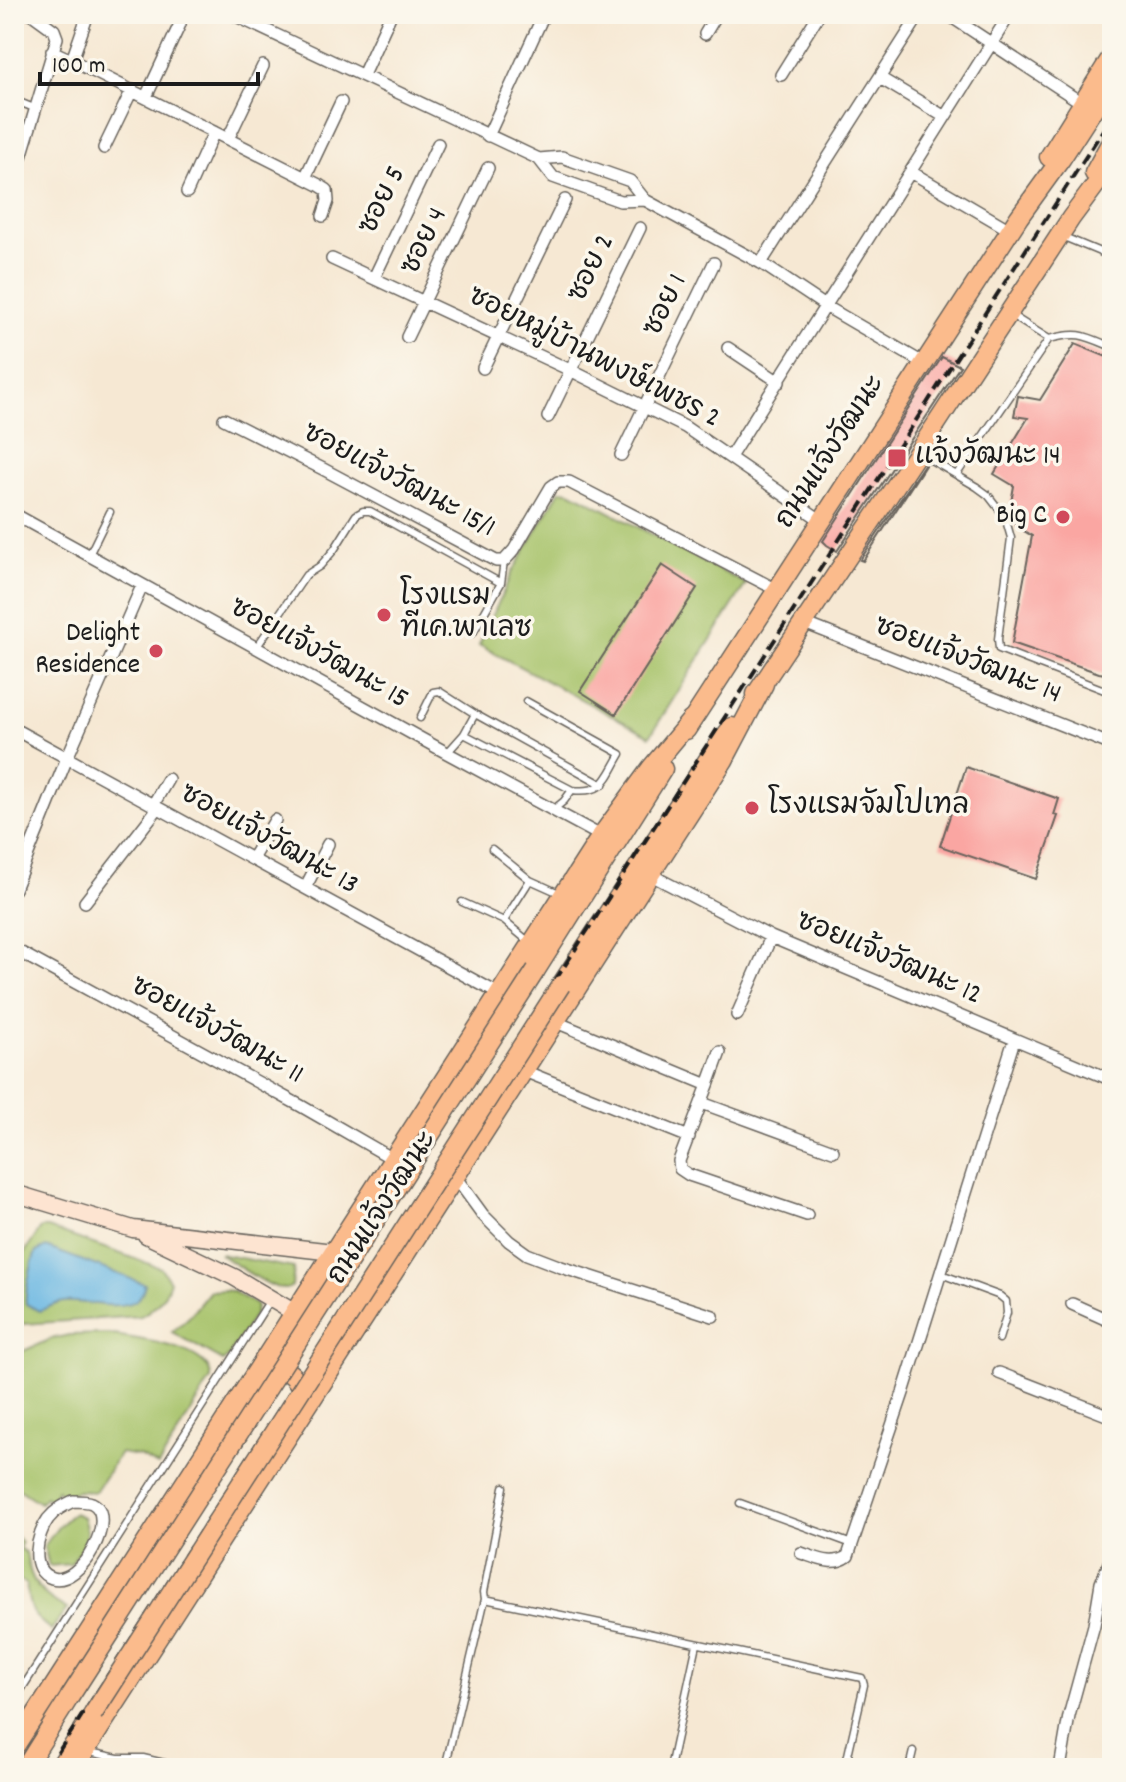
<svg xmlns="http://www.w3.org/2000/svg" width="1126" height="1782" font-family="Dekko,'Playpen Sans Thai',sans-serif">
  <rect width="100%" height="100%" fill="#fbf7ec"/>
  <filter id="ink" filterUnits="userSpaceOnUse"><feTurbulence type="fractalNoise" baseFrequency=".0125" numOctaves="2"/><feDisplacementMap in="SourceGraphic" scale="16" xChannelSelector="R" yChannelSelector="G"/><feConvolveMatrix kernelMatrix="1 2 1 2 8 2 1 2 1" color-interpolation-filters="sRGB"/></filter>
  <filter id="wash" filterUnits="userSpaceOnUse"><feTurbulence type="fractalNoise" baseFrequency=".006" numOctaves="4" result="noise"/><feDisplacementMap in="SourceGraphic" scale="32" xChannelSelector="R" yChannelSelector="G"/><feGaussianBlur stdDeviation="1.8" result="paint"/><feColorMatrix in="noise" values="0 0 0 0 0 0 0 0 0 0 0 0 0 0 0 0 0 1.4 0 .05"/><feComposite in="paint" operator="in"/></filter>
  <g filter="url(#wash)">
    <rect width="100%" height="100%" fill="#f6e8d3"/>
    <path fill="#a7c36a" stroke="#627043" stroke-width="2" d="M560 490 570 491 746 584 650 736 479 645 512 573Z
      M41 1228H48L161 1268 170 1281C165 1298 156 1307 141 1316L24 1324 14 1320V1269Z
      M219 1254 294 1268 292 1286C290 1287 288 1289 286 1289 273 1291 231 1261 219 1254Z
      M224 1290 232 1291 256 1305 255 1313 229 1356 223 1361 172 1332 188 1318 210 1291Z
      M107 1334C131 1338 213 1346 211 1379L158 1466 139 1456 120 1453 95 1492 77 1491 64 1496 57 1490 50 1500 45 1497 40 1503 14 1486V1355L51 1339 69 1335Z
      M73 1513 83 1517C91 1542 84 1543 71 1564L49 1566 44 1546 59 1526Z
      M14 1535 22 1542 19 1548 26 1553C31 1585 40 1594 67 1609L51 1630C29 1613 30 1612 26 1584L14 1577Z"/>
    <path fill="#68b6e2" stroke="#42697f" stroke-width="2" d="M46 1247 145 1284C143 1291 142 1297 135 1301 118 1311 83 1300 64 1302 56 1303 47 1308 39 1311L26 1304C24 1295 32 1261 36 1252Z"/>
    <g id="blocks">
      <path fill="#faa6a2" d="M1075 344 1112 359V675L1099 673 1012 643 1032 536 1016 526 1010 508 1014 486 994 474 1028 418 1014 416 1018 396 1040 400Z
        M942 357 960 366 837 551 827 545 823 541Z
        M925 463 926 464 863 561 860 560Z
        M662 565 697 588 616 714 580 691Z
        M966 767 1059 799 1054 815 1058 816 1036 879 940 846Z"/>
    </g>
  </g>
  <g filter="url(#ink)">
    <use href="#blocks" fill-opacity="0" stroke="#68635c" stroke-width="2"/>
    <g fill="none" stroke-linecap="round" stroke-linejoin="round">
      <defs>
        <path id="lane" d="M14 100 34 108
          M1064 237 1112 257
          M1011 315 1049 339C1079 331 1084 335 1112 347
          M919 453 977 487 988 495 1005 517 1011 538 998 639 999 649 1112 693
          M957 474 1049 339
          M89 555 110 512
          M473 633 501 583 504 561
          M256 648 306 575 320 566 334 550 356 515 363 511H370L501 583
          M526 701 621 754C606 779 605 794 572 790L564 801 553 810
          M420 718 433 692 439 691 475 714 603 785
          M464 734 572 790
          M447 753 464 734 475 714
          M492 849 530 880 504 921
          M530 880 559 893
          M462 902 504 921 528 941
          M941 1274 1000 1296 1006 1301 1007 1313 999 1339
          M740 1503 852 1544
          M485 1599 862 1678 864 1685 845 1768
          M14 1701 270 1300
          M89 1752 118 1758H143L185 1768
          M445 1768 485 1599 484 1592 504 1487
          M670 1768 697 1644
          M909 1768 913 1751"/>
        <path id="street" d="M232 14 539 159 553 177 620 201 645 200
          M947 14 1082 103
          M705 34 717 14
          M52 51 65 57 319 185 327 190 328 201 323 216
          M72 60 88 14
          M363 75 391 14
          M781 75 819 14
          M880 78 945 117
          M146 97 180 24
          M488 136 544 14
          M228 139 263 66
          M104 148 132 90
          M539 159 562 157 630 181 645 200 761 263 827 307 923 363
          M911 172 1010 230
          M305 178 341 102
          M14 180 57 38 54 30 32 14
          M187 192 214 132
          M332 259 570 370 685 427 822 521
          M761 263 920 14
          M374 278 438 144
          M407 337 488 168
          M728 348 779 382
          M483 368 565 200
          M548 417 640 228
          M224 419 323 469 496 561H504L514 550 551 487 558 482H569L777 590
          M621 455 714 263
          M730 457 1010 14
          M14 514 447 753 601 836
          M804 623 1112 745
          M14 729 499 994
          M153 805 168 779
          M252 859 275 820
          M651 875 771 937 1112 1080
          M305 888 328 844
          M14 889 67 758 142 586
          M85 902 158 808
          M14 949 301 1106 393 1159
          M737 1015 771 937
          M556 1022 708 1085 679 1161 680 1169 689 1175 807 1215
          M524 1071 689 1137
          M708 1085 720 1052
          M702 1103 833 1151
          M456 1178 483 1215 509 1241 527 1254 561 1267 713 1316
          M1072 1304 1112 1322
          M999 1373 1112 1417
          M73 1501C78 1501 87 1501 92 1503 119 1516 81 1587 52 1578 28 1571 37 1534 48 1519 55 1510 63 1506 73 1501Z
          M801 1553C817 1558 833 1567 848 1556L903 1393 1014 1040
          M1060 1768 1069 1716 1094 1625 1101 1583 1112 1556"/>
        <path id="secondary" d="M14 1193 133 1229 333 1252
          M146 1235 234 1277 295 1313"/>
        <path id="primary" d="M1049 157 1112 56
          M1094 173 1112 140
          M756 694 918 452 1071 218 1112 163
          M686 730 1019 217 1061 159 1112 80
          M536 970 663 769
          M561 985 711 755 732 727
          M267 1367C290 1367 302 1380 304 1403
          M14 1748 601 836 651 768 691 720
          M25 1768 69 1698
          M59 1768 93 1714
          M74 1768 724 760 764 684"/>
      </defs>
      <use href="#lane" stroke="#68635c" stroke-width="9"/>
      <use href="#street" stroke="#68635c" stroke-width="14"/>
      <use href="#secondary" stroke="#68635c" stroke-width="19"/>
      <use href="#primary" stroke="#68635c" stroke-width="21"/>
      <use href="#lane" stroke="#fff" stroke-width="6"/>
      <use href="#street" stroke="#fff" stroke-width="11"/>
      <use href="#secondary" stroke="#fde4d1" stroke-width="16"/>
      <use href="#primary" stroke="#fbbb8c" stroke-width="18"/>
      <path stroke="#1c1c1c" stroke-width="4" stroke-dasharray="12 6" stroke-linecap="butt" d="M48 1768 1112 116"/>
      <defs>
        <path id="primary-bridge" d="M69 1698 536 970
          M93 1714 561 985"/>
      </defs>
      <use href="#primary-bridge" stroke="#68635c" stroke-width="21" stroke-linecap="butt"/>
      <use href="#primary-bridge" stroke="#fbbb8c" stroke-width="18"/>
    </g>
  </g>
  <g fill="#d1495b" stroke="#fbf7ec" stroke-width="3">
    <rect x="887" y="448" width="20" height="20" rx="4"/>
    <circle cx="1063" cy="517" r="8"/>
    <circle cx="384" cy="615" r="8"/>
    <circle cx="156" cy="651" r="8"/>
    <circle cx="752" cy="808" r="8"/>
  </g>
  <g text-anchor="middle" dominant-baseline="central" stroke-width="7" stroke-linejoin="round" paint-order="stroke">
    <g font-size="28" fill="#1c1c1c" stroke="#fbf7ec">
      <text transform="translate(384 201) rotate(-64)">ซอย 5</text>
      <text transform="translate(426 242) rotate(-64)">ซอย 4</text>
      <text transform="translate(593 269) rotate(-64)">ซอย 2</text>
      <text transform="translate(667 306) rotate(-64)">ซอย 1</text>
      <text transform="translate(593 359) rotate(27)">ซอยหมู่บ้านพงษ์เพชร 2</text>
      <text transform="translate(832 453) rotate(-57)">ถนนแจ้งวัฒนะ</text>
      <text transform="translate(398 482) rotate(28)">ซอยแจ้งวัฒนะ 15/1</text>
      <text transform="translate(318 655) rotate(29)">ซอยแจ้งวัฒนะ 15</text>
      <text transform="translate(967 662) rotate(21)">ซอยแจ้งวัฒนะ 14</text>
      <text transform="translate(268 841) rotate(29)">ซอยแจ้งวัฒนะ 13</text>
      <text transform="translate(888 960) rotate(23)">ซอยแจ้งวัฒนะ 12</text>
      <text transform="translate(216 1032) rotate(29)">ซอยแจ้งวัฒนะ 11</text>
      <text transform="translate(384 1209) rotate(-57)">ถนนแจ้งวัฒนะ</text>
    </g>
    <g font-size="28" fill="#1c1c1c" stroke="#fbf7ec" text-anchor="start">
      <text x="915" y="458">แจ้งวัฒนะ 14</text>
      <text x="1047" y="517" text-anchor="end">Big C</text>
      <text x="400" y="599">โรงแรม<tspan x="400" dy="32">ทีเค.พาเลซ</tspan></text>
      <text x="140" y="635" text-anchor="end">Delight<tspan x="140" dy="32">Residence</tspan></text>
      <text x="768" y="808">โรงแรมจัมโปเทล</text>
    </g>
  </g>
  <rect width="1126" height="1782" fill="none" stroke="#fbf7ec" stroke-width="48"/>
  <path d="M40 72v12h218v-12" fill="none" stroke="#1c1c1c" stroke-width="4"/>
  <text x="52" y="72" font-size="24" fill="#1c1c1c" stroke="#fbf7ec" stroke-width="6" paint-order="stroke">100 m</text>
</svg>
